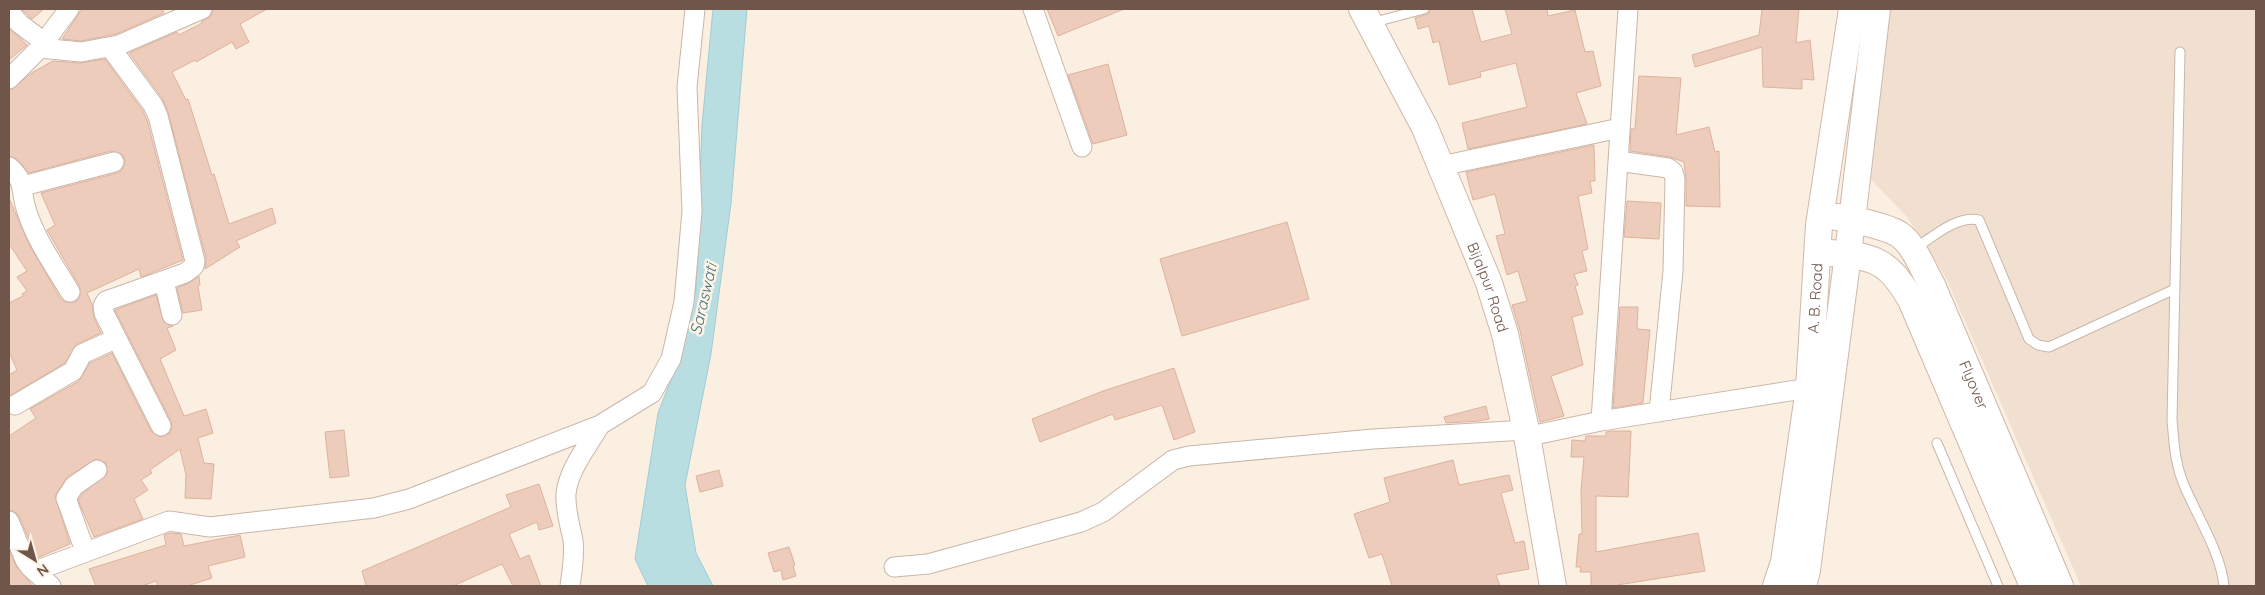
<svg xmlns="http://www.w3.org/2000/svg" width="2265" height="595" font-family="Quicksand,sans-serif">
  <rect width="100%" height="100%" fill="#faefe1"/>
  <path fill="#f1e0d0" d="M1877 9H2256V586H2081L1946 278 1907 217 1857 165Z"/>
  <path fill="#b8dee2" stroke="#9fcdd3" d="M713 9H747L731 203 711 354 685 485 696 553 713 586H648L635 559 658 413 682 352 696 289 702 125Z"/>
  <path fill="#edccbb" stroke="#dfb29d" d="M21 9H44L32 19Z
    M82 9H162L164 13 116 34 81 41 62 39Z
    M213 9H267L240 24 249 42 236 49 232 42 196 62 195 60 172 72 186 100 188 99 212 175 214 174 229 224 272 208 276 223 236 241 240 247 205 269 206 258 168 112 162 98 129 53 177 32 179 35 202 23 201 22 211 16Z
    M1047 9H1124L1058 36Z
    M1430 9H1472L1481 42 1512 34 1505 9H1547L1548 16 1575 10 1585 52 1593 51 1601 86 1576 93 1587 124 1468 149 1462 123 1527 107 1516 63 1480 72 1481 77 1449 85 1439 41 1433 43 1429 26 1418 29 1415 18 1428 14Z
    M1762 9H1799L1796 43 1810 40 1814 80 1802 79V89L1763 87 1762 47 1695 67 1692 55 1759 35Z
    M9 28 27 45 9 60Z
    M105 59 143 111 147 120 183 260 141 277 139 269 87 293 92 304 94 318 101 333 77 344 65 363 9 396V375L17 370 9 352V303L23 296 22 294 27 291 17 277 27 271 9 244V198L29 244 60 298 65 302H75L80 297V287L47 230 55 225 41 193 117 173 122 170 125 160 122 154 111 151 29 173 17 159 9 156V91L33 72 53 61 80 63Z
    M1108 64 1127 135 1093 144 1068 75Z
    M1639 76 1681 78 1676 135 1709 127 1715 152 1719 151 1720 207 1686 206V179L1684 162 1670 157 1630 151 1631 129H1635Z
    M1594 145 1595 181H1590L1592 193 1578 196 1588 249 1582 251 1587 271 1574 274 1578 285 1575 286 1583 314 1572 317 1583 365 1551 376 1564 416 1540 422 1520 331 1512 305 1527 301 1518 271 1507 275 1496 236 1505 234 1495 194 1473 200 1466 172Z
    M1627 201 1661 203 1659 239 1624 237Z
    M1287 222 1309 299 1182 336 1160 259Z
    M199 276 200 285 198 286 202 310 183 313 177 288 189 283Z
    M156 295 164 322 173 326 167 328 176 350 160 359 184 416 206 409 213 433 198 438 204 463 214 464 211 499 185 498 186 475 180 449 150 470 152 473 141 480 148 490 134 499 143 519 94 537 78 500 82 494 107 474 106 463 96 459 67 477 55 496 70 544 37 558 19 516 15 512 9 510V436L36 418 30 409 79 381 90 363 112 353 151 431 161 437 170 433 172 427 171 421 115 310Z
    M1620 307H1638L1637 329 1650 330 1643 403 1613 408Z
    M1174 368 1195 432 1174 440 1162 405 1115 420 1113 414 1040 442 1032 419 1103 391Z
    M1486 406 1489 419 1479 421 1446 423 1444 417Z
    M344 430 349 476 330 478 325 432Z
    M1612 431H1631L1628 497 1596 496V552L1698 533 1705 571 1611 586H1591V572H1580L1581 567H1576L1579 534H1582L1581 490 1584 457H1571L1572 440 1585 441 1586 436H1606V432Z
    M1453 460 1459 485 1509 475 1513 490 1501 493 1515 543 1524 541 1529 569 1496 575 1500 586H1392L1382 554 1369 558 1354 514 1390 502 1384 478Z
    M719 470 723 486 700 492 696 476Z
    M539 484 553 526 539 530 537 522 509 534 520 559 529 555 541 586H513L502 564 453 586H366L362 571 511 507 506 495Z
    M170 533 181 534 184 546 240 535 245 557 208 566 212 578 187 586H158L156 581 142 586H96L89 569 166 545 164 535Z
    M789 547 795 565 793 566 796 576 783 580 781 570 774 572 768 553Z
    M9 550 16 566 33 586H9Z"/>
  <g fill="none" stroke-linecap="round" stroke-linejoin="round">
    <defs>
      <path id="lane" d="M1371 23 1424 9
        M2180 52 2172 420C2174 443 2175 464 2184 485 2197 516 2221 553 2224 586
        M1914 249C1932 238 1956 215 1979 220L2029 339 2038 345 2049 347 2175 289
        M1937 443 1998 586"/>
      <path id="street" d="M1033 9 1082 147
        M9 12 20 24 44 42
        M110 47 153 105 158 116 195 261 194 266 185 273 106 301 103 306 104 313 161 426
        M40 48 81 52 119 45 202 9
        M9 79 40 48 69 9
        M1618 161 1668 168 1673 172 1675 179 1673 271 1659 412
        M1441 166 1620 128
        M9 167C24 179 21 189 25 205 33 236 54 265 70 292
        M23 186 114 162
        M164 281 172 315
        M15 405 73 371 82 354 115 339
        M1601 421 1628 9
        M1525 437 1601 421 1809 388
        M9 521 25 560 30 567 51 586
        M85 551 66 498 74 486 97 470
        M894 567 928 564 1081 522 1103 512 1173 460 1189 456 1373 439 1526 430
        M35 571 169 521 210 527 374 508 409 499 600 425 652 393 671 359 684 302 692 211 687 87 695 9
        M570 586C572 571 575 555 573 540 570 525 565 510 566 494 568 470 588 446 600 425"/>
      <g id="secondary">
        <path id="s1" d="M1362 9 1425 128 1489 283 1505 334 1526 430 1553 586"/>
        <path id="s2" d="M1836 217C1849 218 1889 227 1900 235 1915 246 1923 270 1932 285L2060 586"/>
        <path d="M1830 253C1875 256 1889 261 1911 300L2033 586"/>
        <path id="s3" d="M1776 586 1784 562 1809 388 1819 225 1852 9"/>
        <path d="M1803 586 1807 570 1848 254 1877 9"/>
      </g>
    </defs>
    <use href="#lane" stroke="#c9b6a9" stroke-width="11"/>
    <use href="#street" stroke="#c9b6a9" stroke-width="21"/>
    <use href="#secondary" stroke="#cfb8a9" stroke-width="28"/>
    <use href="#lane" stroke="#fff" stroke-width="9"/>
    <use href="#street" stroke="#fff" stroke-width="19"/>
    <use href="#secondary" stroke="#fff" stroke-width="26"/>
  </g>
  <g text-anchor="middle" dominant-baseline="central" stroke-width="5" stroke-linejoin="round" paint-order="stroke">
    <g font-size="15" fill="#6f554a" stroke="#fdf3e7">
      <text stroke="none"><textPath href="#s1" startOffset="306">Bijalpur Road</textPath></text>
      <text stroke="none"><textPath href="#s3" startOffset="291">A. B. Road</textPath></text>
      <text stroke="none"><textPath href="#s2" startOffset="235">Flyover</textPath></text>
    </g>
    <g font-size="16" font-style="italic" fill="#43747b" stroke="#fdf3e7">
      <text transform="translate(703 299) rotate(-77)">Saraswati</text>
    </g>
  </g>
  <rect width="2265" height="595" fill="none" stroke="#6f554a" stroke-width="20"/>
  <g transform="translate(35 560) rotate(143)" stroke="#fdf3e7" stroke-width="4" paint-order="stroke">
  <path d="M0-4L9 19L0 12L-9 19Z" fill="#6f554a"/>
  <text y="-8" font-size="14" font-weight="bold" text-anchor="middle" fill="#6f554a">N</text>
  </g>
</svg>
